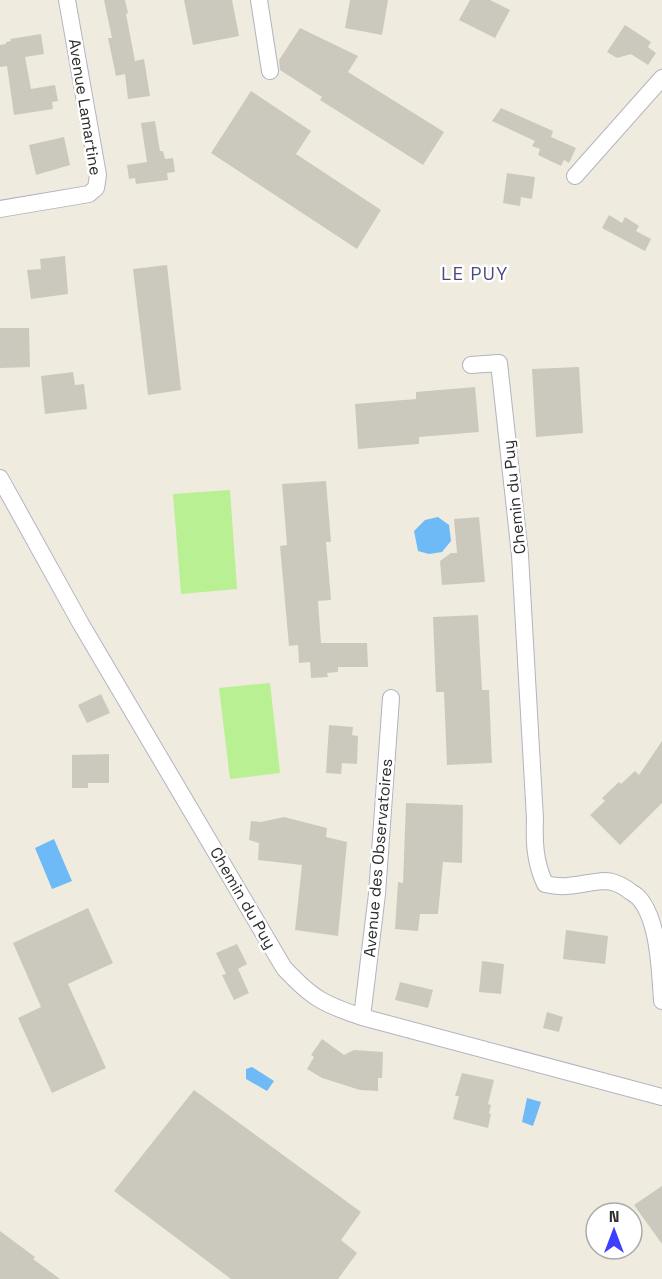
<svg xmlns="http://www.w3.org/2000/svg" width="662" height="1279" font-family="'Space Grotesk',sans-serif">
  <rect width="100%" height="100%" fill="#efebdf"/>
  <path fill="#b9f094" d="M230 490 237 589 181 594 173 494Z
    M270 683 280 773 230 779 219 688Z"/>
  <path fill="#6dbaf6" d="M438 517 449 525 451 541 442 552 429 554 418 551 414 531 425 520Z
    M54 839 72 881 52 889 35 848Z
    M252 1067 274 1081 267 1091 246 1079V1069Z
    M527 1098 541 1102 533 1126 522 1122Z"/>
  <path fill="#cbc9bd" d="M104 0H125L128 13 126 14 135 61 144 59 150 96 128 99 125 74 116 76 108 38H112Z
    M184 0H232L239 36 193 45Z
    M350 0H388L382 35 345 28Z
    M470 0H490L510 10 495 38 459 20Z
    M625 25 651 42 648 47 656 53 648 65 631 54 617 58 607 52Z
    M300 28 358 56 348 72 444 132 423 165 320 100 322 97 280 70 279 60Z
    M41 34 44 54 25 57 31 89 55 85 58 101 52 102 53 109 14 115 7 66 0 67V45L6 44V42L11 41 10 39Z
    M251 91 311 131 296 154 381 210 357 249 211 153Z
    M501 108 553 131 551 137 576 148 569 163 564 160 561 166 538 155 540 149 532 146 535 141 492 121Z
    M155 121 160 151H163L165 159 173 158 175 172 167 173 168 180 136 184 135 178 129 179 127 165 147 162 141 123Z
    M64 137 70 165 36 175 29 145Z
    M507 173 535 177 532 199 521 197 520 206 503 203Z
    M609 215 622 223 625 217 639 226 636 231 651 239 645 251 602 228Z
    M65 256 68 294 31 299 27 270 41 269 40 259Z
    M167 265 181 390 148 395 133 269Z
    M0 328H29L30 367 0 368Z
    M579 367 583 433 536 437 532 369Z
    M73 372 75 385 84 384 87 409 45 414 41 376Z
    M475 387 479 432 419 437V444L358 449 355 404 416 399V392Z
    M326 481 331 542H326L331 600 318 601 321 643H367L368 667H338V672L327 673 328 677 311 678 310 662 299 663 298 645 289 646 280 546 287 545 282 484Z
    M479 517 485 582 442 585 440 561 451 553H457L454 519Z
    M478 615 482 690H489L492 763 447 765 444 692H436L433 617Z
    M101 694 110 713 87 723 78 705Z
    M329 725 353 727 352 735 358 736 357 764 342 763 341 774 326 773Z
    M662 741V803L620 845 590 815 605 801 602 798 619 782 621 784 635 771 639 775Z
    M109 754V783H88V788H72V755Z
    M406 803 463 805 462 863 443 862 438 914H420L418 931 395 929 398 882 403 883Z
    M284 817 327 828 326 837 347 842 338 936 295 930 302 865 258 860 259 843 249 840 251 821 261 822Z
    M88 908 113 963 68 984 106 1068 52 1093 18 1018 41 1007 13 943Z
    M566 930 608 936 605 964 563 959Z
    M237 944 247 964 238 969 249 993 234 1000 222 975 226 974 216 953Z
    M482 961 504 964 501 994 479 992Z
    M400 982 433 990 428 1008 395 1000Z
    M547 1012 563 1017 559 1032 543 1028Z
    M322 1039 344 1055 354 1050 383 1052 382 1078H378V1091L360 1090 322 1078 307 1069 314 1057 311 1055Z
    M462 1073 494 1080 488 1104 491 1105 489 1113 491 1114 488 1128 453 1119 459 1096H455Z
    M194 1090 361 1212 341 1240 357 1253 338 1279H231L114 1191Z
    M662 1186V1244L634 1205Z
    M0 1231 35 1257 33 1259 60 1279H0Z"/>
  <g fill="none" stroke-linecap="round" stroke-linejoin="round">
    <defs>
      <path id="street" d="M259 0 270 71
        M575 176 662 78
        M0 209 89 194 96 188 98 175 67 0
        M471 365 499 363 520 555 535 819C534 843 535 862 545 884 569 890 583 882 605 881 613 881 621 885 627 889 630 892 635 894 638 897 659 919 660 972 662 1001
        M0 478 81 624 284 968C312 998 323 1004 362 1017L662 1097
        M362 1017 377 894 391 698"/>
    </defs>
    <use href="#street" stroke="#b3b3c1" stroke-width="18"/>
    <use href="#street" stroke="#fff" stroke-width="16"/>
  </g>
  <g text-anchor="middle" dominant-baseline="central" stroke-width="5" stroke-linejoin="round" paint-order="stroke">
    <g font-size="16" fill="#2d2d2d" stroke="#fff">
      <text transform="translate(85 107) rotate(81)">Avenue Lamartine</text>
      <text transform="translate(514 497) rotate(-96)">Chemin du Puy</text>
      <text transform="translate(378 858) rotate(-85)">Avenue des Observatoires</text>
      <text transform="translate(243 898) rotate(60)">Chemin du Puy</text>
    </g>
    <g font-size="18" letter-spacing="1.5" fill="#4a4a82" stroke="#fff">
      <text x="475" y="273">LE PUY</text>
    </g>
  </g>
  <g transform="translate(614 1231)"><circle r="28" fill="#ffffff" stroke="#ababab" stroke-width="1.5"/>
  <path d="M0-4.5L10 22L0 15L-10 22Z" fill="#3c3fff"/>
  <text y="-9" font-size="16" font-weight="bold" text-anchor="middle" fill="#2d2d2d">N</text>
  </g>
</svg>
